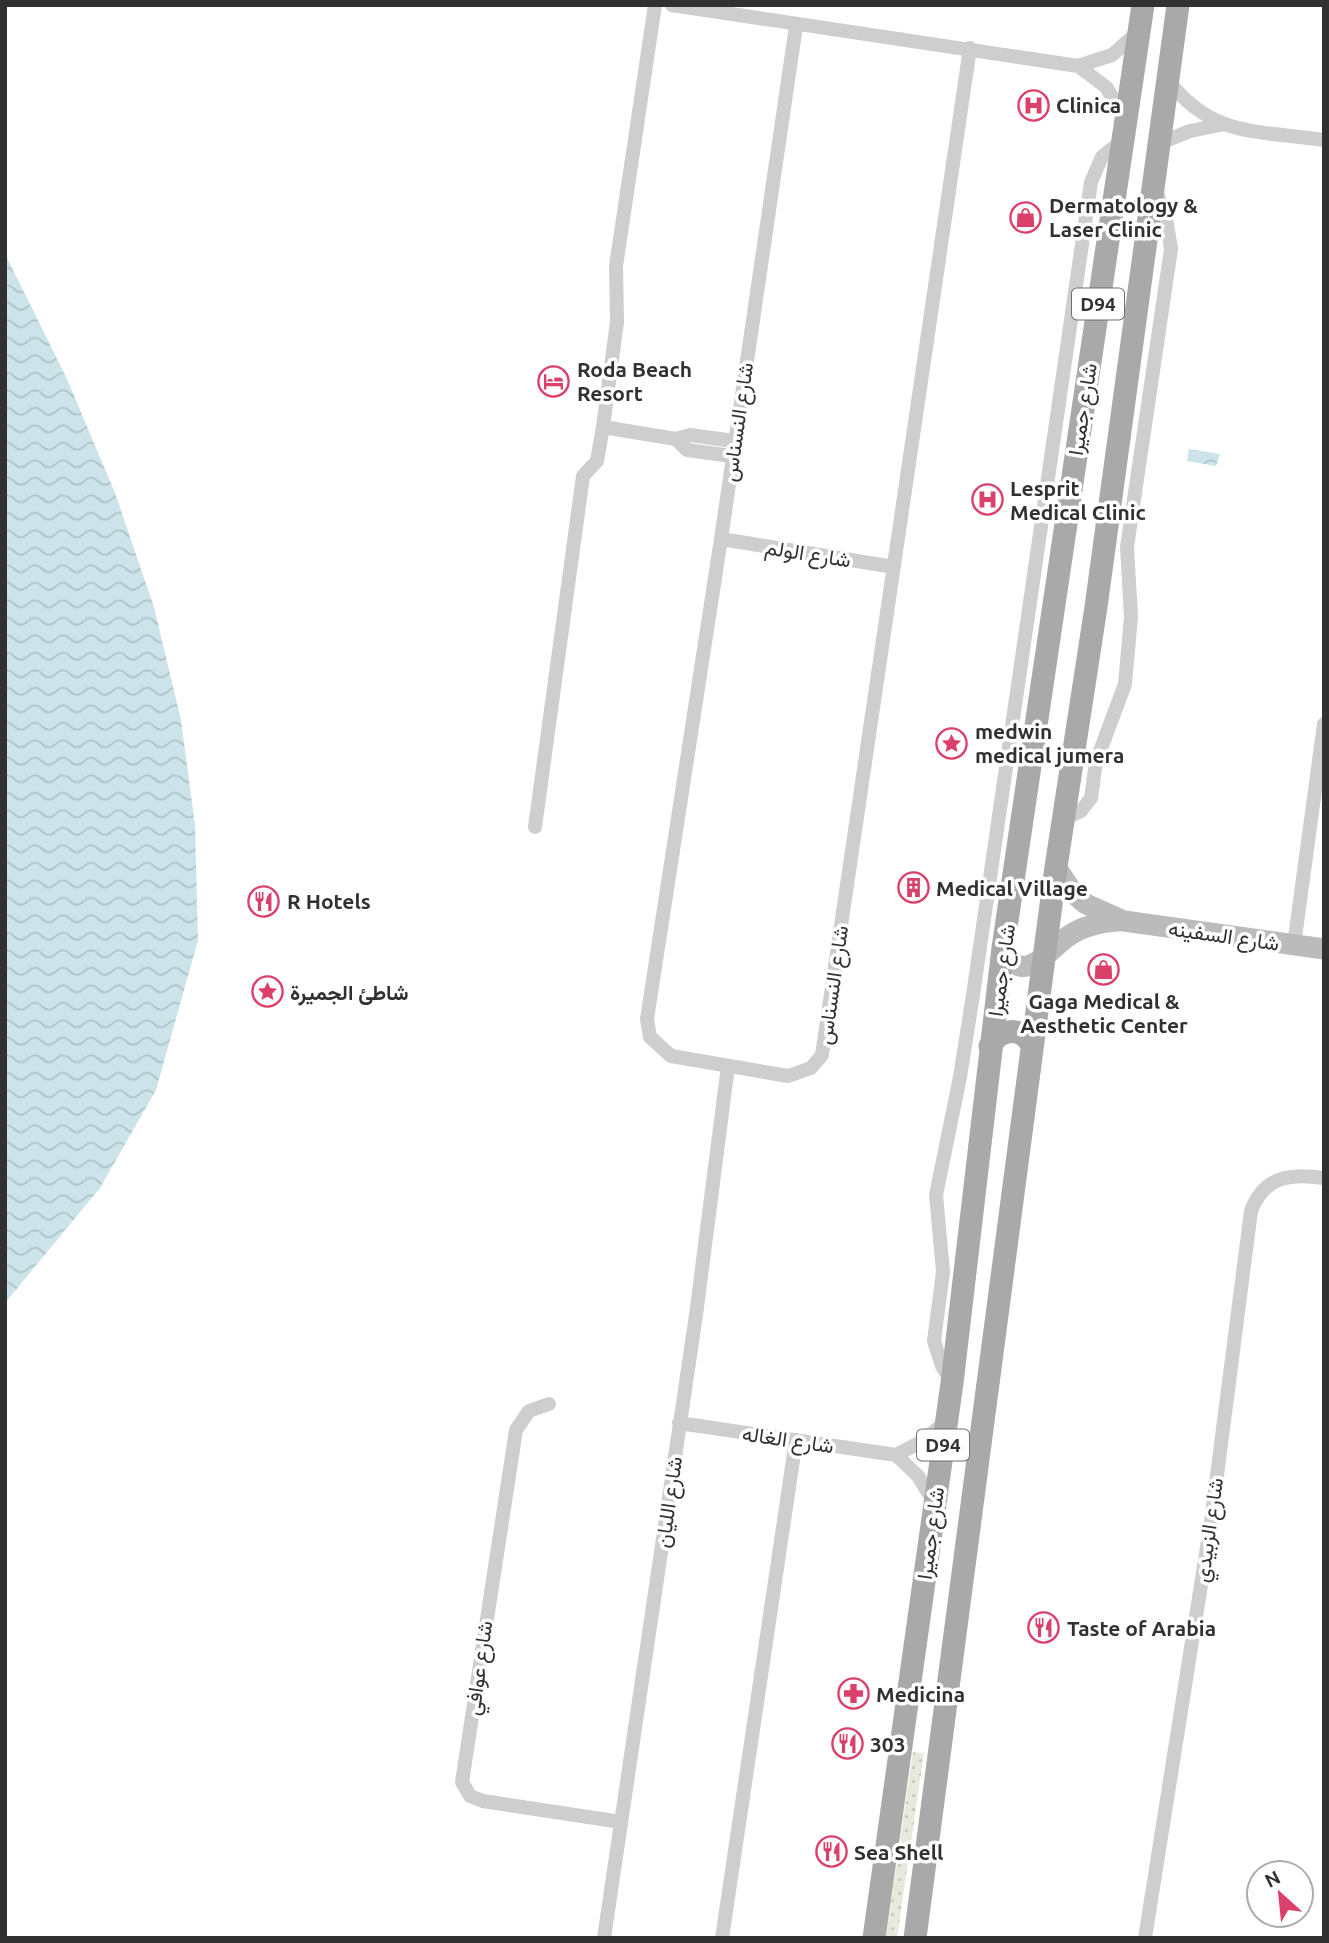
<svg xmlns="http://www.w3.org/2000/svg" width="1329" height="1943" font-family="Ubuntu,Vazirmatn,sans-serif">
  <defs>
    <pattern id="grass-dots" width="8" height="8" patternUnits="userSpaceOnUse" patternTransform="scale(1.75)"><rect width="8" height="8" fill="#e6eadd"/><path d="M2 2h.1M6 6h.1" fill="none" stroke="#c6c9be" stroke-width="1.8" stroke-linecap="round"/></pattern>
    <pattern id="water-waves" width="16" height="10" patternUnits="userSpaceOnUse" patternTransform="scale(1.75)"><rect width="16" height="10" fill="#cbe3e9"/><path d="M0 5q4-4 8 0t8 0" fill="none" stroke="#afc3c8"/></pattern>
  </defs>
  <rect width="100%" height="100%" fill="#fff"/>
  <path fill="url(#grass-dots)" d="M913 1752 924 1753 897 1938H886Z"/>
  <path fill="url(#water-waves)" d="M5 254 67 379 115 493 154 607 181 720 195 825 198 940 156 1090 100 1188 5 1303Z
    M1189 449 1220 454 1216 466 1187 461Z"/>
  <g fill="none" stroke-linecap="round" stroke-linejoin="round">
    <path stroke="#cecece" stroke-width="14" d="M672 5 1078 66 1112 55 1137 33
      M796 26 721 539 647 1019 650 1037 671 1056 788 1076 811 1068 822 1055 970 48
      M1078 66 1106 87 1125 118
      M1167 79C1212 138 1257 130 1324 140
      M1158 144 1190 131 1220 125
      M603 427 676 439 690 435 734 441
      M676 439 687 450 732 456
      M721 539 894 567
      M1063 819 1081 811 1091 798 1096 762 1125 684 1131 617 1127 547 1171 249 1167 224 1156 190
      M535 827 583 476 597 461 603 427 617 322 616 266 655 5
      M1294 945 1324 724
      M952 1382 942 1366 934 1341 943 1272 936 1195 960 1077 973 995 1091 182 1102 157 1123 140
      M549 1404 529 1411 516 1430 462 1782 470 1796 483 1801 621 1822
      M679 1423 896 1455 918 1476 934 1502
      M896 1455 923 1441 946 1421
      M604 1938 696 1315 728 1066
      M722 1938 796 1440
      M1145 1938 1211 1522 1251 1211C1264 1176 1291 1173 1324 1178"/>
    <path stroke="#bbb" stroke-width="21" d="M1056 867 1074 894 1086 904 1124 921 1324 949
      M1003 951C1025 988 1049 948 1070 935 1085 925 1101 922 1118 921"/>
    <path stroke="#a9a9a9" stroke-width="23" d="M990 1046C1000 1028 1022 1026 1032 1045
      M874 1938 952 1383 1003 948 1143 5
      M915 1938 1056 867 1096 607 1178 5"/>
  </g>
  <defs>
    <symbol id="hospital-ring" viewBox="-11 -11 22 22"><circle r="9.5" fill="#fff" stroke="#db406a" stroke-width="1.5"/><path d="M-5-5h3v3.5h4V-5h3V5h-3V1.5h-4V5h-3Z" fill="#db406a"/></symbol>
    <symbol id="shop-ring" viewBox="-11 -11 22 22"><circle r="9.5" fill="#fff" stroke="#db406a" stroke-width="1.5"/><path d="M-5-2.5h2.3a2.7 3.5 0 0 1 5.4 0H5L5.5 6h-11ZM-1.5-2.5h3a1.5 2.3 0 0 0-3 0Z" fill="#db406a"/></symbol>
    <symbol id="hotel-ring" viewBox="-11 -11 22 22"><circle r="9.5" fill="#fff" stroke="#db406a" stroke-width="1.5"/><path d="M-6-4.5h1.5V1H6V5H4.5V3h-9V5H-6ZM-4 0a1.8 1.8 0 1 1 3.6 0ZM.5 0V-2.5h3Q6-2.5 6 0Z" fill="#db406a"/></symbol>
    <symbol id="sight-ring" viewBox="-11 -11 22 22"><circle r="9.5" fill="#fff" stroke="#db406a" stroke-width="1.5"/><path d="M0-6L1.8-2.2L6-1.7L2.9 1.2L3.7 5.4L0 3.3L-3.7 5.4L-2.9 1.2L-6-1.7L-1.8-2.2Z" fill="#db406a"/></symbol>
    <symbol id="building-ring" viewBox="-11 -11 22 22"><circle r="9.5" fill="#fff" stroke="#db406a" stroke-width="1.5"/><path d="M-4-6H4V6H1V3H-1V6H-4ZM-2.5-4.3h1.7v1.8h-1.7ZM.8-4.3h1.7v1.8H.8ZM-2.5-1h1.7V.8h-1.7ZM.8-1h1.7V.8H.8Z" fill="#db406a"/></symbol>
    <symbol id="restaurant-ring" viewBox="-11 -11 22 22"><circle r="9.5" fill="#fff" stroke="#db406a" stroke-width="1.5"/><path d="M-5-6h1v4h1v-4h1v4h1v-4h1v5L-1.5 .5V6h-2V.5L-5-1ZM5-6V6H3V1.5H1.5Q1.5-4 5-6Z" fill="#db406a"/></symbol>
    <symbol id="pharmacy-ring" viewBox="-11 -11 22 22"><circle r="9.5" fill="#fff" stroke="#db406a" stroke-width="1.5"/><path d="M-2-6h4v4h4v4h-4v4h-4v-4h-4v-4h4Z" fill="#db406a"/></symbol>
  </defs>
  <g fill-rule="evenodd">
    <use href="#hospital-ring" x="1016" y="88" width="35" height="35"/>
    <use href="#shop-ring" x="1008" y="200" width="35" height="35"/>
    <use href="#hotel-ring" x="536" y="364" width="35" height="35"/>
    <use href="#hospital-ring" x="970" y="482" width="35" height="35"/>
    <use href="#sight-ring" x="934" y="726" width="35" height="35"/>
    <use href="#building-ring" x="896" y="870" width="35" height="35"/>
    <use href="#restaurant-ring" x="246" y="884" width="35" height="35"/>
    <use href="#shop-ring" x="1086" y="952" width="35" height="35"/>
    <use href="#sight-ring" x="250" y="974" width="35" height="35"/>
    <use href="#restaurant-ring" x="1026" y="1610" width="35" height="35"/>
    <use href="#pharmacy-ring" x="836" y="1676" width="35" height="35"/>
    <use href="#restaurant-ring" x="830" y="1726" width="35" height="35"/>
    <use href="#restaurant-ring" x="814" y="1834" width="35" height="35"/>
  </g>
  <g text-anchor="middle" dominant-baseline="central" stroke-width="7" stroke-linejoin="round" paint-order="stroke">
    <g fill="#fff" stroke="#6f6f6f" stroke-width="2">
      <rect x="1072" y="288.5" width="52" height="31" rx="5"/>
      <rect x="917" y="1429.5" width="52" height="31" rx="5"/>
    </g>
    <g font-size="19" font-weight="bold" fill="#313131">
      <text x="1098" y="304">D94</text>
      <text x="943" y="1445">D94</text>
    </g>
    <g font-size="21" font-weight="bold" fill="#313131" stroke="#fff" text-anchor="start">
      <text x="1056" y="105">Clinica</text>
      <text x="1049" y="205">Dermatology &amp;<tspan x="1049" dy="24">Laser Clinic</tspan></text>
      <text x="577" y="369">Roda Beach<tspan x="577" dy="24">Resort</tspan></text>
      <text x="1010" y="488">Lesprit<tspan x="1010" dy="24">Medical Clinic</tspan></text>
      <text x="975" y="731">medwin<tspan x="975" dy="24">medical jumera</tspan></text>
      <text x="936" y="888">Medical Village</text>
      <text x="287" y="901">R Hotels</text>
      <text x="290" y="992">شاطئ الجميرة</text>
      <text x="1104" y="1001" text-anchor="middle">Gaga Medical &amp;<tspan x="1104" dy="24">Aesthetic Center</tspan></text>
      <text x="1067" y="1628">Taste of Arabia</text>
      <text x="876" y="1694">Medicina</text>
      <text x="870" y="1744">303</text>
      <text x="854" y="1852">Sea Shell</text>
    </g>
    <g font-size="21" fill="#313131" stroke="#fff">
      <text transform="translate(1082 409) rotate(-81)">شارع جميرا</text>
      <text transform="translate(737 422) rotate(-82)">شارع النسناس</text>
      <text transform="translate(808 553) rotate(9)">شارع الولم</text>
      <text transform="translate(1224 935) rotate(8)">شارع السفينه</text>
      <text transform="translate(1001 970) rotate(-82)">شارع جميرا</text>
      <text transform="translate(832 985) rotate(-82)">شارع النسناس</text>
      <text transform="translate(788 1439) rotate(8)">شارع الغاله</text>
      <text transform="translate(668 1502) rotate(-82)">شارع الليان</text>
      <text transform="translate(1208 1530) rotate(-82)">شارع الزبيدي</text>
      <text transform="translate(930 1533) rotate(-82)">شارع جميرا</text>
      <text transform="translate(478 1668) rotate(-82)">شارع عوافي</text>
    </g>
  </g>
  <rect width="1329" height="1943" fill="none" stroke="#313131" stroke-width="14"/>
  <g transform="translate(1280 1894) rotate(333)"><circle r="33" fill="#ffffff" stroke="#adadad" stroke-width="2"/>
  <path d="M0-5L12 26L0 18L-12 26Z" fill="#db406a"/>
  <text y="-10" font-size="19" font-weight="bold" text-anchor="middle" fill="#313131">N</text>
  </g>
</svg>
